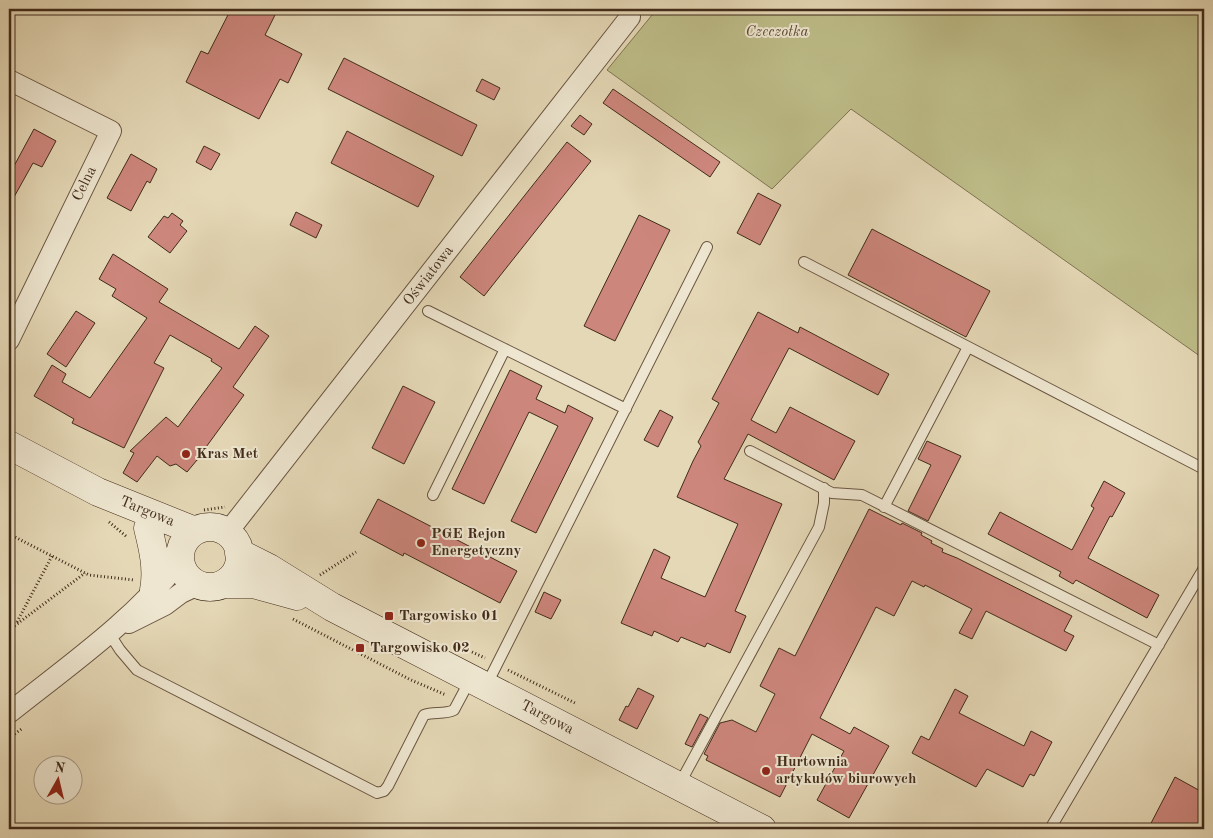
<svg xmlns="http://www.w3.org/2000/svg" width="1213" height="838" font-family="'Old Standard TT',serif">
  <rect width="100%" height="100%" fill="#e5d8b6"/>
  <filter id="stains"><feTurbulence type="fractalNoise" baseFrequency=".004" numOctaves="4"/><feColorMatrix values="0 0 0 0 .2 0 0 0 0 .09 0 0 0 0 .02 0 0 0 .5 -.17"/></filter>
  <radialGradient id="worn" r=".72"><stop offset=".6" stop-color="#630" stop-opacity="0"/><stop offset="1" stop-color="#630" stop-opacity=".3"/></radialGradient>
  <path fill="#bdbc88" stroke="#7f7451" d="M657 9H1204V359L851 109 772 189 607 70Z"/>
  <path fill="#cd867c" stroke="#412b1a" d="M231 9H278L265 35 302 54 288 83 280 79 259 119 186 82 201 51 208 54Z
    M344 58 477 125 462 156 328 89Z
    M482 79 500 88 494 100 476 91Z
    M613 89 720 162 710 177 603 103Z
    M580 115 592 124 584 135 571 126Z
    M34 129 56 141 42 167 33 163 9 206V164L14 166Z
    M347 131 434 176 418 207 331 163Z
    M567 142 591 161 484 296 460 277Z
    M204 146 220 154 211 170 196 162Z
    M131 154 157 169 150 183 147 181 131 211 107 198Z
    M758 193 781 205 760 245 737 233Z
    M296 212 322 225 316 238 290 225Z
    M172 213 183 221 180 225 187 231 170 253 148 237 164 216 168 218Z
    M639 215 670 230 615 341 584 326Z
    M872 229 990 291 966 337 848 275Z
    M113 254 168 289 159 302 239 349 255 326 269 336 233 387 244 395 201 454V458L197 460 187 472 176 464 170 466 157 456 137 482 123 473 134 453 130 451 166 417 178 427 222 368 211 361 212 359 170 335 154 363 164 368 124 448 72 423 74 419 34 396 52 365 66 374 62 382 90 398 147 318 112 296 116 289 99 279Z
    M76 311 95 323 66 367 47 354Z
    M758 312 798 333 800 327 889 374 878 395 789 348 751 420 776 433 790 407 855 441 834 480 748 434 724 479 782 504 735 611 746 616 730 653 707 643 705 647 681 637 678 642 654 631 652 636 621 623 654 549 670 557 661 578 705 597 738 524 677 497 693 461 701 446 698 442 719 403 712 399Z
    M510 370 542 386 536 399 565 413 568 405 593 418 536 533 511 521 558 426 529 412 484 504 452 489Z
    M403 386 435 402 404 464 372 448Z
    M660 410 673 417 658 447 644 440Z
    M927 441 961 456 928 521 908 511 931 465 918 459Z
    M1104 481 1125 493 1112 517 1110 516 1088 558 1159 595 1147 618 1076 580 1073 584 1059 576 1061 572 988 534 1000 512 1072 550 1094 508 1091 506Z
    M378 499 517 571 500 603 404 553 403 556 360 533Z
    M869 509 901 525 902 523 922 533 921 535 932 541 931 543 943 549 942 552 957 558 1072 616 1064 631 1074 636 1066 651 986 611 972 639 959 633 972 609 925 585 924 587 912 581 894 616 876 607 820 718 850 734 854 727 889 746 849 818 817 800 844 751 812 734 780 797 706 760 708 756 704 754 720 723 732 720 756 732 775 694 760 686 779 648 795 656Z
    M544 592 561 600 551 619 535 612Z
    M638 688 654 696 637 729 619 720 626 706 628 707Z
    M955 689 968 696 959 713 1024 746 1031 731 1052 742 1034 776 1030 774 1023 787 987 769 976 787 912 753 921 736 929 740Z
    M700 714 708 718 692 747 685 744Z
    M1175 777 1204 793V829H1148Z"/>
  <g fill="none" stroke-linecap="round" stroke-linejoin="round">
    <defs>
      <path id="lane" d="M804 262 1204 469
        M428 311 626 409
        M750 451 832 493 862 495 1159 645
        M433 495 505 349
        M884 507 968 347
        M109 633 120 650 137 670 377 793 384 791 388 786 424 715C433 711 444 715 454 710L470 680
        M486 686 707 247
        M679 785 819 527 824 503V488
        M1050 829 1204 568"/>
      <path id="street" d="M9 80 111 131 9 340
        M227 533 630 17
        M129 623 165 605 181 593 198 585
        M9 713C68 666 133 621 180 561"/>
      <path id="secondary" d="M9 445 98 492 195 531
        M180 557a30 30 0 1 1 60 0a30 30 0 1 1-60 0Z
        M148 528C153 548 158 569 154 590
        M239 553 269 568 332 607 762 829
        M224 584H253L297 596"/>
    </defs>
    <use href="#lane" stroke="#6a5641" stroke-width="12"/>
    <use href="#street" stroke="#6a5641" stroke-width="22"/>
    <use href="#secondary" stroke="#412b1a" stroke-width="29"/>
    <path stroke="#412b1a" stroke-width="3" stroke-dasharray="1 2.5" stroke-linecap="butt" d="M204 510 225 507
      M109 522 127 537
      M9 534 89 575 134 580
      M320 575 356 552
      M293 619 411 680 446 695
      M17 622 52 556
      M9 630 85 573
      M472 652 485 658
      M508 670 575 703
      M9 738 23 728"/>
    <use href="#lane" stroke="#eee6d0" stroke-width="10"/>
    <use href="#street" stroke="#eee6d0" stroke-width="20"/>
    <use href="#secondary" stroke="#eee6d0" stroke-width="28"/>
  </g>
  <g fill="#8f2418" stroke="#eee6d0" stroke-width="2">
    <circle cx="186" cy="454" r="5"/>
    <circle cx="421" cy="543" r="5"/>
    <rect x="384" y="611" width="10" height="10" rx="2.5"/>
    <rect x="355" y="643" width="10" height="10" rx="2.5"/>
    <circle cx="766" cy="771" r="5"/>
  </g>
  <g text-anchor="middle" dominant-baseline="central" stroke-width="4" stroke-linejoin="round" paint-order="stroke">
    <g font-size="15" font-style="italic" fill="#5a4830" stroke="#eee6d0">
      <text x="777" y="32">Czeczotka</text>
    </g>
    <g font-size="15" fill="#412b1a" stroke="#eee6d0">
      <text transform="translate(85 184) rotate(-64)">Celna</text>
      <text transform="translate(429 276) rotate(-52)">Oświatowa</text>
      <text transform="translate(147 512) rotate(22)">Targowa</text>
      <text transform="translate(547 718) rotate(27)">Targowa</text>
    </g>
    <g font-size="15" font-weight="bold" fill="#412b1a" stroke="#eee6d0" text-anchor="start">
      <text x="196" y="454">Kras Met</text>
      <text x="431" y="534">PGE Rejon<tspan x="431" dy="17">Energetyczny</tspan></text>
      <text x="399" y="616">Targowisko 01</text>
      <text x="370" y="648">Targowisko 02</text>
      <text x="776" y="762">Hurtownia<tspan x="776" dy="17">artykułów biurowych</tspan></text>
    </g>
  </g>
  <rect width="1213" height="838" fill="none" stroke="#e5d8b6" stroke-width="30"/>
  <rect x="10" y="10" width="1193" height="818" fill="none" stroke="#412b1a" stroke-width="2.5"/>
  <rect x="15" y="15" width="1183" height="808" fill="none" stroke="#412b1a"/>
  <g transform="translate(58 780) rotate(8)"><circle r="24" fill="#eee6d0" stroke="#a99b87"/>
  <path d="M0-4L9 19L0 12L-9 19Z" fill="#8f2418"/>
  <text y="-8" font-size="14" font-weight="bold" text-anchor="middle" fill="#412b1a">N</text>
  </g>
  <rect width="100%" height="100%" filter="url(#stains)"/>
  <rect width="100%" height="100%" fill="url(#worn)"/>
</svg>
